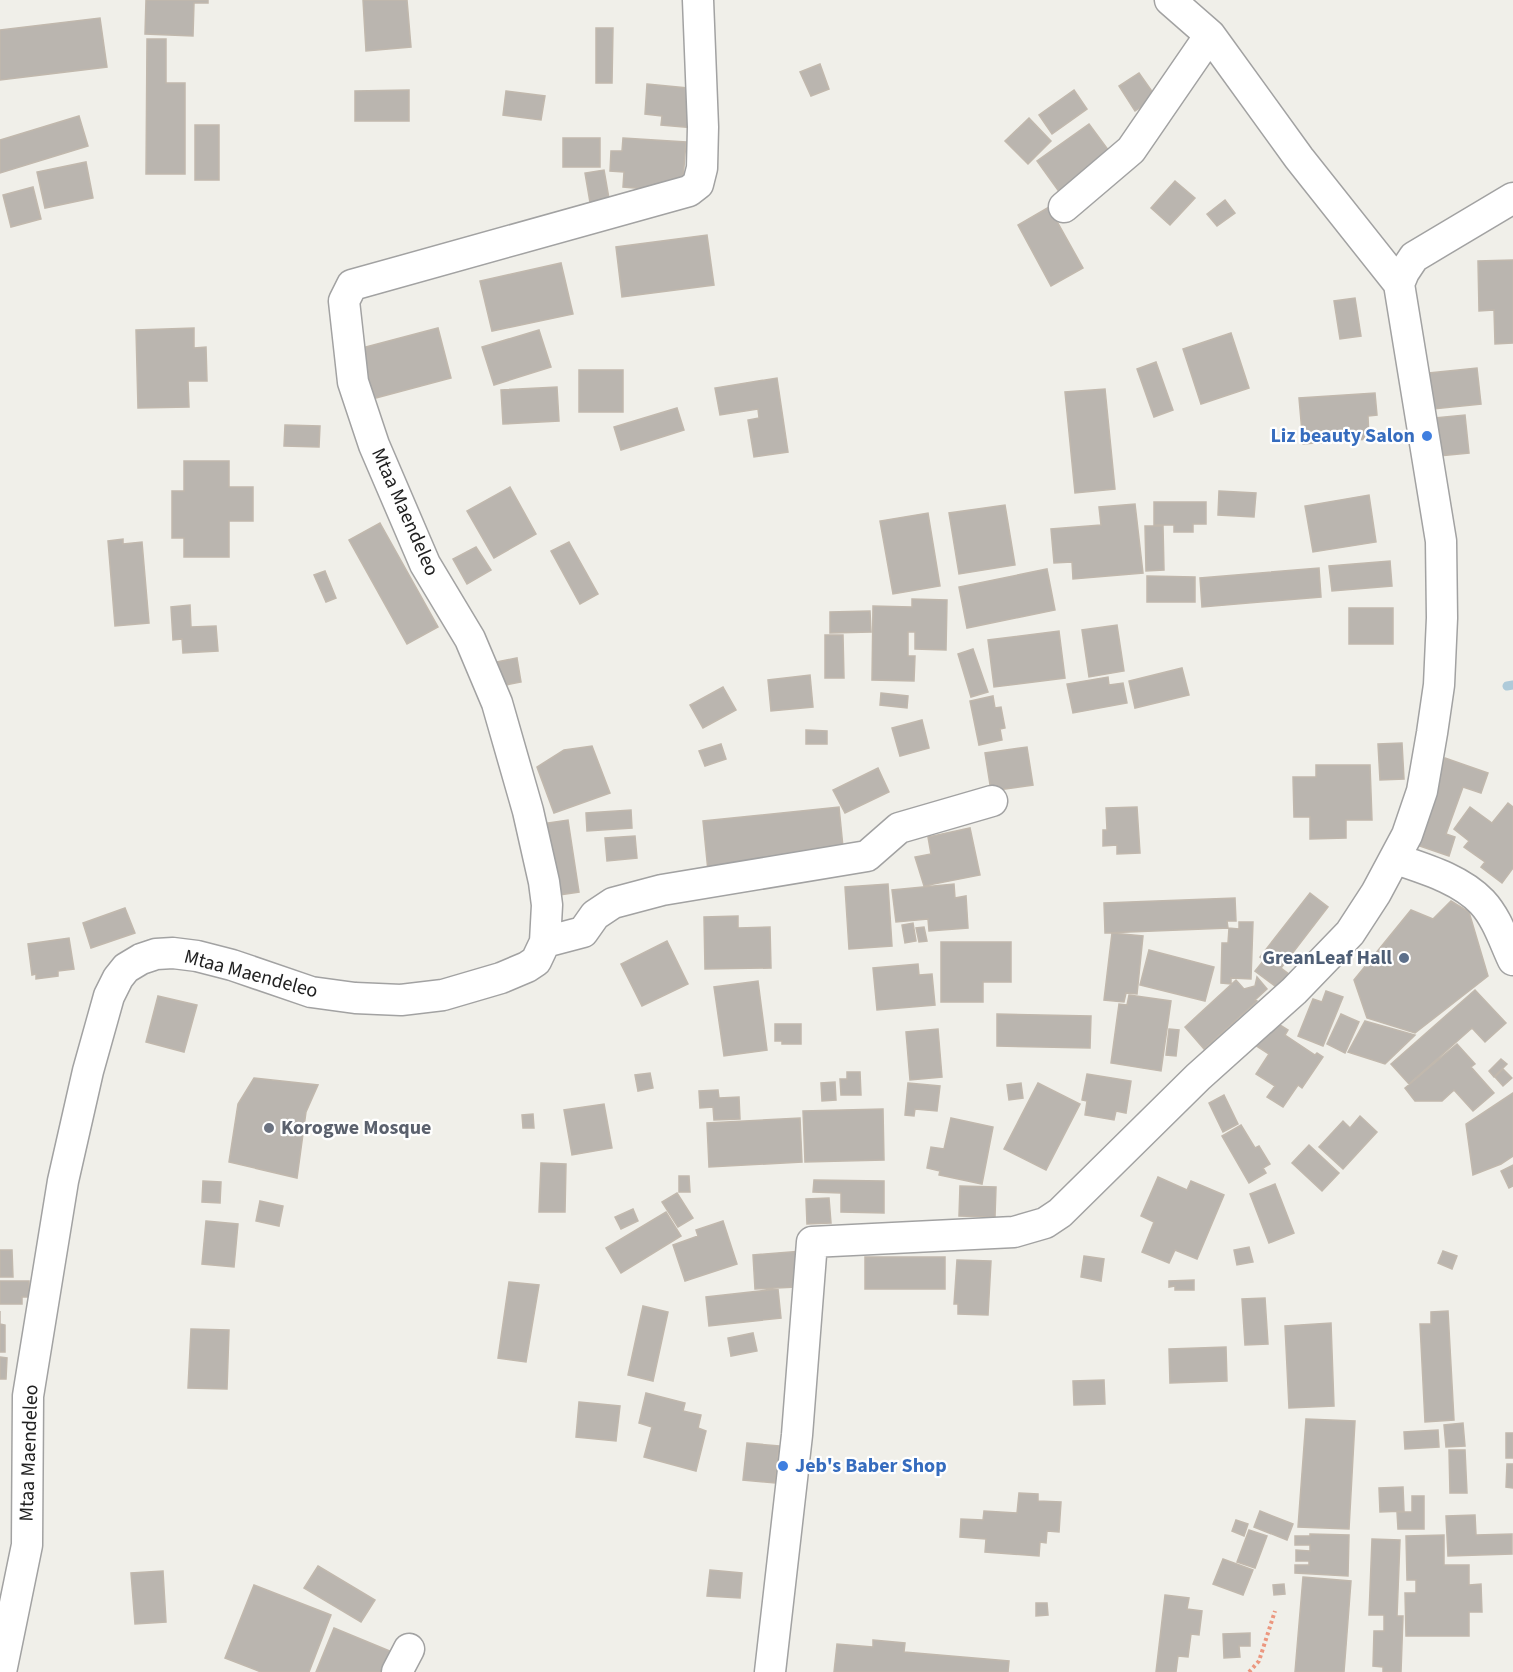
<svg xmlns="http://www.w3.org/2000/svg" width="1513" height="1672" font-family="'Source Sans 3',sans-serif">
  <rect width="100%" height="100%" fill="#f0efe9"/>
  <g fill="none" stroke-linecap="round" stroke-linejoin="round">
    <path stroke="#aecad9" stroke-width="9" d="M1507 686 1513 685"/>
  </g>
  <path fill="#bab5af" stroke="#c1b8ad" stroke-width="1.5" d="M146 0H208V3H194L193 36 145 34Z
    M363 0H407L411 47 366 51Z
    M100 18 107 67 0 80V30Z
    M596 28H613L612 83H596Z
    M147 39H166V83H185V174H146Z
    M820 64 829 89 811 96 800 72Z
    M1139 73 1156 97 1135 111 1119 86Z
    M647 84 698 89 695 128 661 125 662 116 645 114Z
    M409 90V121H355V91Z
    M1074 90 1087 109 1052 134 1039 115Z
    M506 91 545 96 541 120 503 115Z
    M79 116 88 146 0 173V140Z
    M1029 118 1051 141 1028 164 1005 141Z
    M1089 124 1112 155 1060 193 1037 161Z
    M195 125H219V180H195Z
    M563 138H600V167H563Z
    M623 138 686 142 682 192 623 187 624 172 610 171 611 151H622Z
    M86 162 93 198 45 208 37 172Z
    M604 170 611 210 592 214 585 173Z
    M1175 181 1195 198 1170 225 1151 208Z
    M33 187 41 219 11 227 3 195Z
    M1225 200 1235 213 1217 226 1207 214Z
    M1049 207 1083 268 1051 286 1018 225Z
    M707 235 714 285 622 297 616 247Z
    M1513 260V343L1495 344 1494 310 1479 311 1478 261Z
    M561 263 573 314 492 331 480 281Z
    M1355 298 1361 336 1340 339 1334 301Z
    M194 328V348L206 347 207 381H188L189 407 138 408 136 330Z
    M438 328 451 378 372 399 358 349Z
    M539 330 551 367 494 385 482 347Z
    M1231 333 1249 388 1201 404 1183 349Z
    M1156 362 1173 410 1154 417 1137 369Z
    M1477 368 1481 404 1433 409 1429 373Z
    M579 370H623V412H579Z
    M777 378 788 452 754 457 748 420 759 418 758 409 720 415 715 388Z
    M557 387 559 421 503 424 501 390Z
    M1105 389 1115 489 1075 493 1065 392Z
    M1375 393 1377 415 1368 416 1369 439 1303 444 1299 398Z
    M677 408 684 430 621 450 614 427Z
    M1465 415 1469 453 1439 456 1435 418Z
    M285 425 320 426 319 447 284 446Z
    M184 461H229V487H253V521H229V557H184V538H172V491H184Z
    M510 487 536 534 494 558 467 511Z
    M1219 491 1256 493 1254 517 1218 515Z
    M1369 495 1376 542 1313 552 1305 506Z
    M1154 502H1206V524H1193V532H1174V525H1154Z
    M1135 504 1143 573 1073 579 1072 562 1054 563 1051 529 1101 525 1099 507Z
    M1005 505 1015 565 959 574 949 513Z
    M928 513 940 586 893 594 880 521Z
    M380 523 438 627 407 644 349 540Z
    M1145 526H1163L1164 570 1146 571Z
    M123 539V544L142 542 149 623 115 626 108 541Z
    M569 542 598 594 580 604 551 551Z
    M476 547 491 570 467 584 453 559Z
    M1390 561 1392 586 1332 591 1329 566Z
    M1319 568 1321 597 1202 607 1200 578Z
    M1047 569 1055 610 967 628 959 587Z
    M325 571 336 598 326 602 314 575Z
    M1147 576 1195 577V602H1147Z
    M912 599 947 600 946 650 915 649V632H908V656H915L914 681 872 680 873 606 912 607Z
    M190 605 191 627 216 626 218 651 183 653 182 639 173 640 171 607Z
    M1349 608H1393V644H1349Z
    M870 611 871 632 830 633V612Z
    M1117 625 1124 671 1089 677 1082 630Z
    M1059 631 1065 678 994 687 988 640Z
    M825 635H843L844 678H825Z
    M973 649 988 692 971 697 958 654Z
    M517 658 521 682 501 686 496 662Z
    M1182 668 1189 695 1135 708 1129 681Z
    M810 675 813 707 771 711 768 680Z
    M1108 677 1109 685 1123 683 1127 703 1073 713 1067 684Z
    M723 687 736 710 703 728 690 705Z
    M881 693 908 696 907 708 880 705Z
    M993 696 995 708 1001 707 1005 728 1000 729 1002 740 979 745 970 701Z
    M922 720 929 748 900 756 892 728Z
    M806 730 827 731V744H806Z
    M1402 743 1404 779 1380 780 1378 744Z
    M721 744 726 759 705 766 699 751Z
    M592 746 610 793 554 813 537 767 564 750Z
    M1027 747 1033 785 991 791 985 753Z
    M1445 758 1488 773 1481 793 1463 787 1446 834 1455 837 1449 856 1414 844Z
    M1316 765H1370L1372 820H1346V838L1310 839V817H1294L1293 777H1316Z
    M878 768 889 792 845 813 833 790Z
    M1508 803 1513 807V868L1502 883 1481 867 1485 862 1464 847 1469 841 1454 829 1470 807 1492 823Z
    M839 807 844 857 708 871 703 821Z
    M1137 807 1140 853 1117 854V845L1103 846V830H1107L1106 808Z
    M631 810 632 828 587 831 586 813Z
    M568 820 579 892 553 896 542 824Z
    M970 828 980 875 924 886 915 857 931 854 928 837Z
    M635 836 637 858 607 861 605 838Z
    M888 884 892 946 849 949 845 887Z
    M954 884 955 898 966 896 968 928 929 931 928 919 896 922 892 890Z
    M1310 893 1328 907 1281 968 1290 975 1279 989 1255 971 1264 960 1260 957Z
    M1235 898 1236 921H1227L1228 928 1105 933 1104 903Z
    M1451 901 1469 912 1488 976 1415 1033 1367 1018 1354 980 1411 910 1433 919Z
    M125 908 135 933 91 948 83 923Z
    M738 916V928L770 927 771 968 705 969 704 917Z
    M1239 922H1253L1251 979 1231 978V984L1221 983 1222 943H1228L1229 928 1239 929Z
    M913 923 916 941 905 943 902 925Z
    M924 927 927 941 919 942 916 928Z
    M1112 933 1143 936 1137 994 1126 993 1124 1002 1104 1000Z
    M69 938 74 969 58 971V976L36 979V974L32 975 28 944Z
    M667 941 688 984 642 1006 621 964Z
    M941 942H1011V982H983V1002H941Z
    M1149 950 1214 967 1205 1001 1140 985Z
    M918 964 919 975 932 974 935 1005 877 1010 873 968Z
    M1257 977 1267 989 1255 1000 1257 1001 1204 1049 1185 1027 1236 980 1244 989 1255 986Z
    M758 981 767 1050 724 1056 714 987Z
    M1475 990 1506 1023 1485 1042 1472 1028 1409 1084 1391 1064Z
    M1326 991 1343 997 1323 1046 1298 1036 1313 999 1322 1002Z
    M1129 995 1171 1001 1161 1071 1111 1063 1119 1004 1127 1005Z
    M158 996 197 1005 184 1052 146 1042Z
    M997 1014 1091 1016 1090 1048 997 1046Z
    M1341 1014 1359 1022 1345 1053 1327 1044Z
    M1272 1020 1288 1030 1285 1035 1315 1055 1317 1053 1323 1057 1302 1088 1298 1085 1283 1107 1267 1097 1275 1086 1256 1074 1269 1054 1255 1045Z
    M1365 1021 1415 1035 1385 1064 1348 1052Z
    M775 1024H801V1044H782V1041H775Z
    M938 1029 942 1077 910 1080 906 1032Z
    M1169 1029 1179 1030 1176 1056 1166 1055Z
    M1457 1044 1475 1064 1471 1067 1494 1093 1473 1111 1454 1090 1442 1101H1415L1405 1088Z
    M1501 1059 1507 1064 1494 1077 1489 1071Z
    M1503 1069 1512 1078 1503 1086 1495 1077Z
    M847 1072H860L861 1095H841L840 1079H847Z
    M650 1073 653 1088 638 1091 635 1075Z
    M1087 1074 1131 1081 1126 1113 1116 1111 1114 1120 1085 1115 1087 1101 1082 1100Z
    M254 1078 318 1085 306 1112 297 1178 229 1162 238 1104Z
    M835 1082 836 1100 822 1101 821 1083Z
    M908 1083 940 1086 937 1111 915 1109 914 1116 905 1115Z
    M1021 1083 1023 1098 1009 1100 1007 1085Z
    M1038 1083 1080 1104 1046 1170 1004 1149Z
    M718 1090 719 1098 739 1097 740 1119 714 1120 713 1107 700 1108 699 1091Z
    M1513 1093V1156L1501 1164 1473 1175 1466 1124Z
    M1224 1095 1238 1124 1223 1132 1209 1103Z
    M604 1104 612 1148 572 1155 564 1110Z
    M883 1109 884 1160 805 1162 803 1111Z
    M533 1114 534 1128H523L522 1115Z
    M1360 1116 1377 1132 1343 1169 1319 1147 1343 1121 1350 1128Z
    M800 1118 802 1162 709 1167 707 1123Z
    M951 1118 993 1127 982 1184 939 1175 940 1171 927 1168 931 1147 944 1149Z
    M1241 1125 1255 1148 1259 1146 1270 1164 1263 1168 1266 1173 1249 1183 1222 1136Z
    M1309 1145 1339 1173 1322 1191 1292 1163Z
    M541 1163 566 1164 565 1212H539Z
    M1513 1165V1186L1509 1188 1501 1171Z
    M679 1176H689L690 1192H679Z
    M1158 1177 1187 1190 1191 1181 1224 1195 1197 1259 1175 1250 1169 1263 1142 1252 1154 1222 1141 1216Z
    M814 1180 884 1181V1213L841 1212V1193L813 1192Z
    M203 1181 221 1182 220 1203 202 1202Z
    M1275 1184 1294 1233 1269 1243 1250 1194Z
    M960 1186 996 1187 995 1217 959 1216Z
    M677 1193 693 1218 678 1227 662 1202Z
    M829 1198 831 1223 807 1224 806 1199Z
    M260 1201 283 1206 279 1226 256 1221Z
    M633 1209 638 1221 621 1229 615 1217Z
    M666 1212 681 1236 621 1273 606 1248Z
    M206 1221 238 1224 234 1267 202 1264Z
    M723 1221 737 1264 685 1281 673 1245 698 1236 696 1230Z
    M1249 1247 1253 1262 1237 1265 1234 1250Z
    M0 1250H12L13 1277H0Z
    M802 1251 796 1287 755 1289 753 1255Z
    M1443 1251 1457 1256 1452 1269 1438 1263Z
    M1084 1256 1104 1259 1101 1281 1081 1277Z
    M865 1257H945V1289H865Z
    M957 1260 991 1261 988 1315 958 1314V1304H954Z
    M1194 1280V1290H1175V1286L1169 1287V1281Z
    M0 1281H29V1297H22V1304H0Z
    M509 1282 539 1285 526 1362 498 1358Z
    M778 1289 781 1318 709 1326 706 1297Z
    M1265 1298 1268 1344 1245 1345 1242 1299Z
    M643 1306 668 1312 653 1381 628 1375Z
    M0 1311V1324L5 1325V1352H0Z
    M1448 1311 1454 1420 1425 1422 1420 1324H1431V1312Z
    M1331 1323 1334 1406 1289 1408 1285 1326Z
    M191 1329 229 1330 227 1389 188 1388Z
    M753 1333 757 1351 731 1356 728 1338Z
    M1226 1347 1227 1381 1170 1383 1169 1349Z
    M0 1357 7 1358 6 1379H0Z
    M1104 1380 1105 1404 1074 1405 1073 1381Z
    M646 1393 685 1403 683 1411 701 1415 698 1428 706 1431 696 1471 644 1457 652 1427 639 1423Z
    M579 1402 620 1406 616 1441 576 1437Z
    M1306 1419 1355 1421 1349 1529 1298 1527Z
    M1463 1423 1465 1446 1446 1447 1444 1425Z
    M1438 1430 1439 1447 1405 1449 1404 1432Z
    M1506 1433H1513V1458H1506Z
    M747 1443 779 1446 775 1483 743 1480Z
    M1449 1450H1465L1467 1493H1450Z
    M1507 1464H1513V1488L1506 1487Z
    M1403 1487 1404 1511 1380 1512 1379 1488Z
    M1019 1493 1038 1494V1501L1061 1502 1059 1532 1047 1531 1046 1543 1040 1542 1039 1556 985 1552 986 1539 960 1537 961 1519 983 1520 984 1511 1017 1513Z
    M1412 1496H1424V1529H1398L1397 1512H1412Z
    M1260 1511 1293 1524 1287 1540 1254 1527Z
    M1475 1515 1476 1535 1512 1534V1554L1448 1556 1446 1516Z
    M1236 1520 1248 1524 1244 1536 1232 1531Z
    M1249 1530 1267 1536 1255 1568 1237 1562Z
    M1310 1534 1349 1535 1348 1576 1295 1573V1565H1309V1561H1296V1550L1310 1551V1545H1295V1536H1310Z
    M1444 1535V1565H1469V1585L1481 1584 1482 1612H1469V1636H1406L1405 1593H1416V1580H1407L1406 1536Z
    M1372 1539 1400 1540 1397 1616H1403L1401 1672H1383V1667L1373 1666 1374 1631H1384V1615H1369Z
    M1223 1559 1253 1570 1243 1595 1213 1584Z
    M318 1566 375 1600 361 1622 304 1588Z
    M710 1570 742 1573 740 1598 707 1596Z
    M163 1571 166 1622 135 1624 131 1573Z
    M1303 1577 1351 1581 1344 1672H1295Z
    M1284 1584 1285 1594 1274 1595 1273 1585Z
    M254 1585 331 1615 309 1672H261L225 1658Z
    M1165 1595 1189 1598 1187 1609 1202 1611 1199 1635 1191 1634 1188 1657 1178 1656 1176 1672H1156Z
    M1036 1603H1047L1048 1615 1036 1616Z
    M334 1628 392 1652 384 1672H316Z
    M1250 1633V1646H1239L1240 1657 1224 1658 1223 1634Z
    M873 1640 905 1643 904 1652 1009 1661 1008 1672H834L837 1644 873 1647Z"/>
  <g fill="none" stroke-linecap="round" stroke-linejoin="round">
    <defs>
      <path id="minor" d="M1170 0 1210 35 1299 158 1399 284
        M1064 207 1131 150 1210 35
        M1396 859C1425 869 1460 879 1482 902 1497 918 1504 941 1513 960
        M545 942 583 932 595 915 613 903 662 890 867 856 899 828 992 801
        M1 1672 27 1545 28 1396 63 1181 88 1071 109 996 118 978 126 968 141 959 156 954 173 953 197 956 232 965 311 992 355 998 401 1000 443 995 501 978 527 967 536 961 545 942 547 905 544 882 528 811 497 703 470 639 425 564 374 445 353 382 344 301 352 285 689 191 698 184 702 168 703 127 698 0
        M397 1672 409 1649
        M770 1672 797 1435 812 1242 1014 1232 1045 1223 1060 1213 1198 1077 1294 991 1350 933 1376 893 1407 835 1422 791 1432 733 1439 685 1442 618 1441 541 1399 284 1404 272 1414 257 1513 198"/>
    </defs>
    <use href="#minor" stroke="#a2a2a2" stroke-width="33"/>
    <path stroke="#eb977f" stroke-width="4" stroke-dasharray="3 3" stroke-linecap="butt" d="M1249 1672 1259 1661 1275 1611"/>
    <use href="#minor" stroke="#fff" stroke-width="30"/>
  </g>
  <g fill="#3f7fe0" stroke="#fff" stroke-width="2">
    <circle cx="1427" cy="436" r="6"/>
    <circle cx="783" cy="1466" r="6"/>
  </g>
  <circle fill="#5c6f8a" stroke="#fff" stroke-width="2" cx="1404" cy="958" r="6"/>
  <circle fill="#6b7280" stroke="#fff" stroke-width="2" cx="269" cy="1128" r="6"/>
  <g text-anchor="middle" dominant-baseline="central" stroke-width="4.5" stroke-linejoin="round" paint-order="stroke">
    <g font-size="20" font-weight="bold" fill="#366cbe" stroke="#fff" text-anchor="end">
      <text x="1415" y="436">Liz beauty Salon</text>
      <text x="795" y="1466" text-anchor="start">Jeb's Baber Shop</text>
    </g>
    <g font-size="20" fill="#212121" stroke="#fff">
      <text transform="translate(405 512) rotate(66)">Mtaa Maendeleo</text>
      <text transform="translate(251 974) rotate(15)">Mtaa Maendeleo</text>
      <text transform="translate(29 1453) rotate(-88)">Mtaa Maendeleo</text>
    </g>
    <g font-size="20" font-weight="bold" fill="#4e5e75" stroke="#fff" text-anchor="end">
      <text x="1392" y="958">GreanLeaf Hall</text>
    </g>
    <g font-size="20" font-weight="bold" fill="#5b616d" stroke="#fff" text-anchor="start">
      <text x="281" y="1128">Korogwe Mosque</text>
    </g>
  </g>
</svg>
